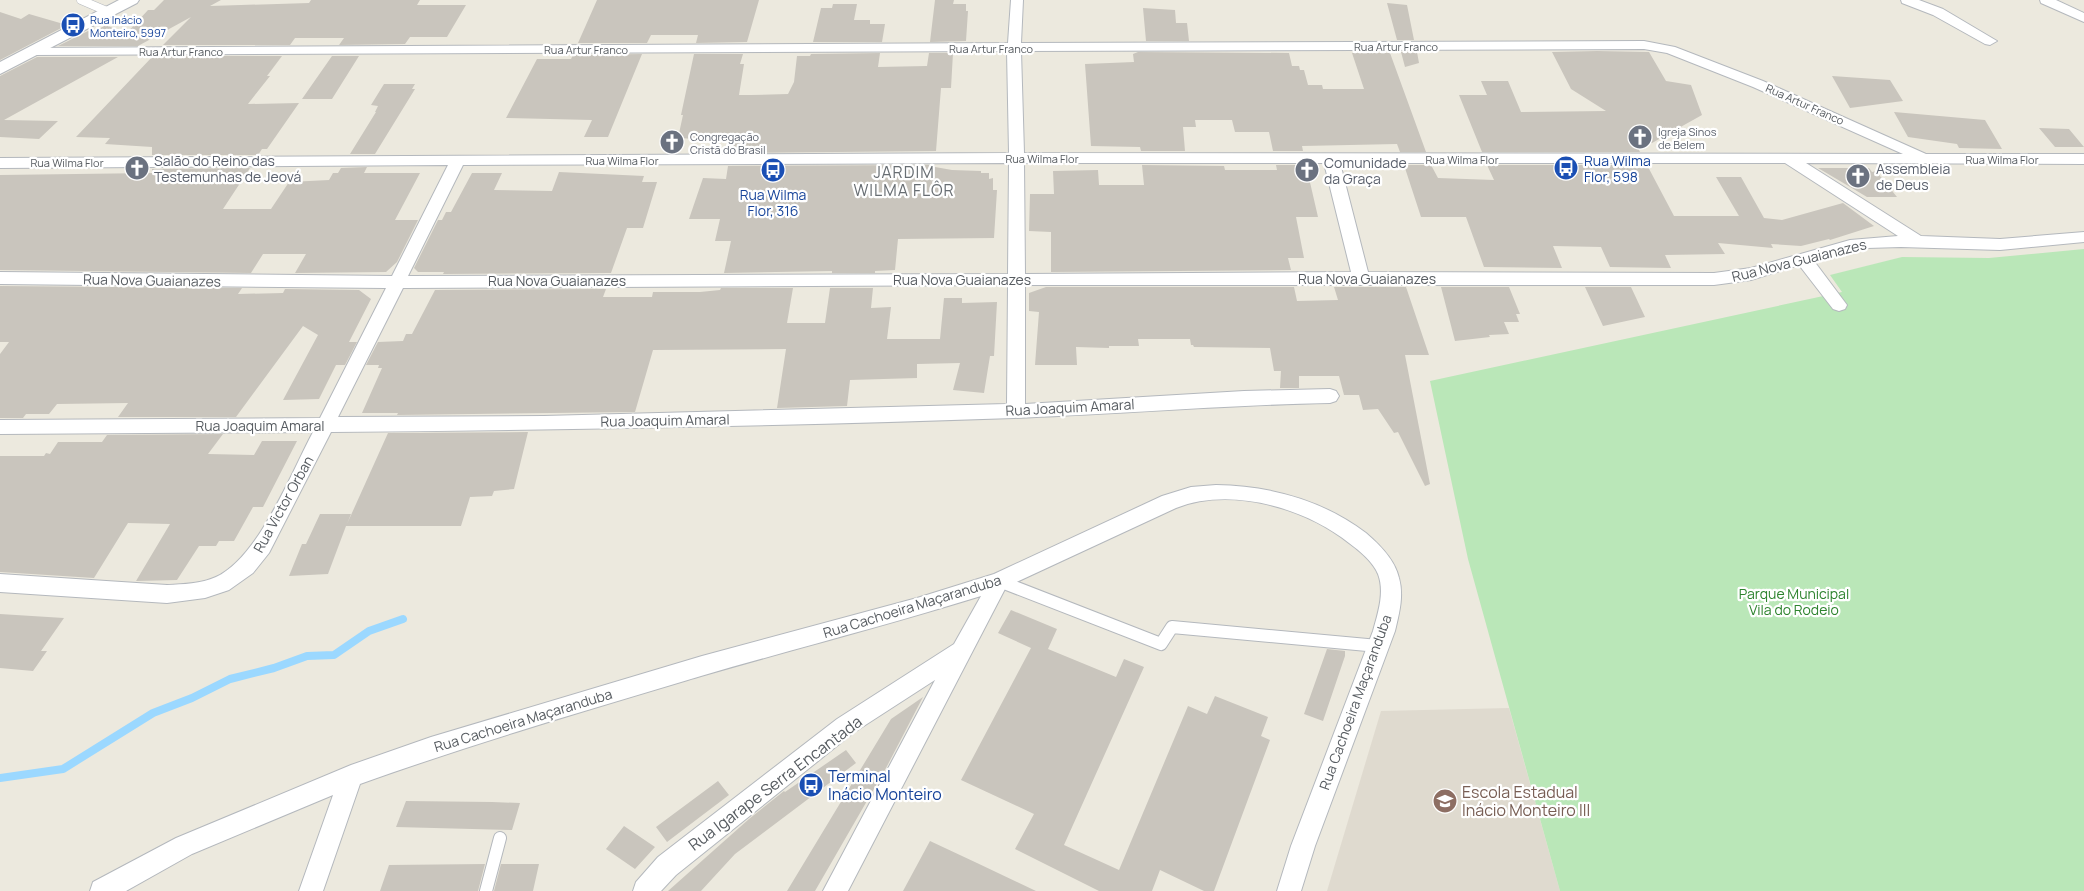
<svg xmlns="http://www.w3.org/2000/svg" width="2084" height="891" font-family="Manrope,sans-serif">
  <rect width="100%" height="100%" fill="#ece9de"/>
  <path fill="#dfdacf" d="M1509 708 1560 891H1327L1381 711Z"/>
  <path fill="#bae7b8" d="M2084 249V891H1560L1468 559 1430 381 1842 292 1830 275 1902 257 1989 258Z"/>
  <g fill="none" stroke-linecap="round" stroke-linejoin="round">
    <path stroke="#9bd8ff" stroke-width="8" d="M0 778 63 769 153 713 192 698 230 679 274 668 307 656 334 655 369 631 403 619"/>
  </g>
  <path fill="#c9c5bd" d="M164 0H221L210 6 309 3 311 0H420L417 5H466L447 37H410L405 44 339 45 344 38H295L290 45H163L191 17 138 46H58L88 31 93 32 106 25 126 34 148 10H154Z
    M597 0H759L747 42 696 43 698 35H651L647 43H578Z
    M935 0H954L953 4H966V11H968L966 41 930 42Z
    M1387 3 1407 5 1414 40H1397Z
    M833 4H857L854 20H870V24H885L882 42H813L821 8H832Z
    M1143 8 1175 10 1176 23H1187L1189 41H1146Z
    M0 12 21 19 29 14 67 25 0 60Z
    M1597 51 1649 52 1666 81 1691 85 1702 115 1652 143 1635 142 1640 152H1482L1459 95H1487L1481 81H1508L1521 112 1606 111 1571 89 1552 52Z
    M1138 52 1289 53 1292 66H1299L1300 70H1304L1308 85H1322L1323 89H1364L1352 53H1390L1426 152H1400L1397 144 1302 146 1303 151H1273L1269 132H1235L1232 120H1195L1196 127H1183L1185 151H1141L1140 147 1091 146 1085 64 1134 62 1133 54Z
    M1401 52H1417L1419 63 1405 67Z
    M880 53 878 67 927 66 929 53H953L951 88H941L936 151 730 153 731 142H696V139L678 138 683 115H681L694 54H743L740 64H744L739 95H751L788 94 794 82 797 56H810L811 54Z
    M642 54 608 137H584L592 120 506 118 537 59H571L573 55Z
    M153 56H282L267 76H270L248 104 299 103 267 149H262L258 155H152V147L105 144 110 138 76 137Z
    M332 56H359L332 99H302Z
    M37 57H118L4 120 58 121 39 139 0 137V76Z
    M1832 76 1890 80 1903 101 1850 108Z
    M384 84H415L412 89H415L375 154H350L376 112H375L378 106 371 105Z
    M1894 112 1985 120 2002 149 1959 148 1957 144 1908 137Z
    M2039 128 2069 129 2084 147H2055Z
    M935 165V167L952 170 981 171V173H989V179L993 178V190H997L994 238 898 239 895 270 875 271V273H832V271L724 273 731 241H715L720 219H689L703 178 726 179 728 166Z
    M1142 165 1224 166 1225 170H1277L1276 165H1306L1318 217H1296L1304 258H1288L1291 270 1051 272V232L1029 231 1030 194H1054L1053 171 1098 170 1099 185H1144Z
    M1404 165H1431L1438 178 1494 180 1487 165H1647L1674 216H1739L1716 177H1741L1764 218 1782 220 1843 203 1874 226 1830 240 1829 239 1801 246 1771 244 1773 248 1718 243 1725 254 1665 255 1671 268 1610 267 1601 247 1553 246 1562 268 1484 267 1466 217H1421Z
    M367 167 364 173H420L395 220H418L397 262 386 272 295 273 306 254H263L251 273 0 270V175L152 173V169L250 168 223 209H271L289 182 329 180 333 173H338L341 168Z
    M1818 168H1869L1872 172 1876 171 1897 197H1867Z
    M559 172 644 176 642 182H657L643 228H627L611 273 443 274 444 272H418L414 268 438 220H442L446 212H451L472 173H502L494 190 552 191Z
    M0 286 242 288 238 294 283 293 285 289 359 290 371 299 349 342H357L345 365H336L319 399 283 400 318 335 303 326 236 417H118L128 403 57 404 49 414H26L23 418H0V354L9 342H0Z
    M1046 287H1294L1297 301 1338 300 1334 287H1406L1429 355H1405L1430 484 1425 486 1398 432 1394 433 1378 409 1363 410 1359 395H1344L1339 376H1299V388H1280L1281 371H1274L1270 348 1194 347 1193 345H1191L1190 339H1138L1139 346H1109V348L1076 347 1077 365H1035L1039 312 1029 311V293Z
    M1441 287H1509L1520 314H1516L1519 322H1504L1509 334 1489 335 1490 337 1455 341Z
    M1585 287H1631L1645 317 1603 326Z
    M721 288H793L787 323H825L830 288H873L871 308 891 307 887 339H940L944 298H962V303L997 302 994 356H990L984 393 953 390 960 363 917 364V378L850 380 847 406 777 408 786 349 653 350 635 412 397 415 398 413H362L382 368H378L379 365H366L378 342 403 341 406 334H412L435 290 606 289 603 297H652L653 292H700L720 290Z
    M528 432 514 489 494 491 492 496 470 497 461 526H346L328 574 289 576 302 544H306L320 514H351L347 524 388 433Z
    M223 434 208 454 254 455 262 441H297L263 507H253L234 541H219L216 546H199L177 580 136 581 170 524 128 523 94 578 0 572V456H44L46 453 50 454 58 442H102L107 435Z
    M1011 610 1057 629 1048 649 1116 677 1124 659 1144 667 1064 845 1119 870 1188 706 1207 714 1215 696 1268 717 1261 736 1270 740 1214 891H1204L1160 870 1152 891H1099L1015 849 1034 814 961 780 1031 648 998 633Z
    M0 614 64 618 41 651H47L33 671 0 668Z
    M1327 649 1345 651V656L1323 721 1304 714Z
    M923 697 886 768 815 891H787L891 719Z
    M846 750 856 763 735 854 701 891H668L749 819 784 791 785 792Z
    M718 781 729 795 667 842 656 827Z
    M406 801 492 802 520 803 512 830 396 827Z
    M624 826 655 847 635 869 606 849Z
    M930 841 977 863 1036 891H903Z
    M485 864 478 891H380L389 865Z
    M501 864H539L533 891H494Z"/>
  <g fill="none" stroke-linecap="round" stroke-linejoin="round">
    <defs>
      <path id="service-far1" d="M81 0 109 12"/>
      <path id="service" d="M999 581 1161 644 1172 627 1378 646
        M486 891 500 838"/>
      <path id="minor" d="M1011 0H1023L1021 43 1644 41 1675 47 1763 81 1926 154H2084V164L1806 163 1921 236 2000 239 2084 232V242L2000 250 1901 247 1867 248 1851 250 1814 261 1847 305 1845 309 1839 311 1833 309 1799 265 1751 280 1714 285H1025V404L1244 391 1330 389 1336 391 1339 396 1336 401 1330 403C1224 405 1119 414 1014 418 787 426 559 430 331 432L269 553 253 573 229 590 205 598 167 603 0 592V574L167 585C183 584 201 584 216 577 259 557 291 473 313 432L0 434V420L320 418 386 288 0 284V272L392 276 448 165 0 168V158L1009 153 1007 51 33 55 28 54 26 51 28 48 1008 43ZM1644 49 1667 53 1753 87 1903 154 1024 153 1021 51ZM1009 163 1008 274 408 276 463 165ZM1024 163H1324L1351 272 1025 274ZM1340 163H1785L1898 236 1850 240 1751 268 1714 273 1368 272ZM1008 285 1007 404 544 416 338 417 403 288Z
        M1901 0H1919L1943 9 1997 41 1990 45 1985 44 1933 15 1902 3Z
        M2040 0H2056L2084 13V22L2041 3Z
        M1216 485C1271 486 1322 500 1366 533 1380 545 1395 560 1399 578 1404 596 1399 614 1395 631L1315 846 1301 891H1277L1291 846 1373 631C1378 613 1385 592 1378 574 1373 562 1360 551 1349 543 1305 508 1231 486 1176 508L1006 587 848 891H823L935 680 853 733 676 875 661 891H633L636 882 658 857 837 719 954 644 981 596C888 625 794 649 701 676 587 710 472 744 360 784L323 891H299L333 795 192 854 126 891H90L93 882 176 838 351 765 431 737 702 656 917 598 994 574 1162 496 1191 487Z"/>
      <path id="tertiary" d="M119 0H139L137 3 0 74V62Z"/>
    </defs>
    <use href="#service-far1" stroke="#b4b8bd" stroke-width="9"/>
    <use href="#service" stroke="#b4b8bd" stroke-width="14"/>
    <use href="#minor" stroke="#b4b8bd" stroke-width="2"/>
    <use href="#tertiary" stroke="#b4b8bd" stroke-width="2"/>
    <use href="#service-far1" stroke="#fff" stroke-width="8"/>
    <use href="#service" stroke="#fff" stroke-width="12"/>
    <use href="#minor" fill="#fff" fill-rule="evenodd"/>
    <use href="#tertiary" fill="#fff" fill-rule="evenodd"/>
  </g>
  <defs>
    <symbol id="bus-disc" viewBox="-11 -11 22 22"><circle r="9.5" fill="#1a4fb4" stroke="#fff"/><path d="M-5-6H5V4H4V6H2V4H-2V6H-4V4H-5ZM-3.5-4V0h7V-4ZM-3.5 1.2v1.5H-2V1.2ZM2 1.2v1.5H3.5V1.2Z" fill="#fff"/></symbol>
    <symbol id="church-disc" viewBox="-11 -11 22 22"><circle r="9.5" fill="#6b7280" stroke="#fff"/><path d="M-1.2-6h2.4v3.5h3.3v2.4h-3.3V6h-2.4V-.1h-3.3v-2.4h3.3Z" fill="#fff"/></symbol>
    <symbol id="school-disc" viewBox="-11 -11 22 22"><circle r="9.5" fill="#8d6e63" stroke="#fff"/><path d="M0-5L7-2L0 1L-7-2ZM-4 1L0 2.5L4 1V4Q0 6-4 4Z" fill="#fff"/></symbol>
  </defs>
  <g fill-rule="evenodd">
    <use href="#bus-disc" x="59" y="11" width="28" height="28"/>
    <use href="#church-disc" x="1626" y="123" width="28" height="28"/>
    <use href="#church-disc" x="658" y="128" width="28" height="28"/>
    <use href="#church-disc" x="123" y="154" width="28" height="28"/>
    <use href="#bus-disc" x="1552" y="154" width="28" height="28"/>
    <use href="#bus-disc" x="759" y="156" width="28" height="28"/>
    <use href="#church-disc" x="1293" y="156" width="28" height="28"/>
    <use href="#church-disc" x="1844" y="162" width="28" height="28"/>
    <use href="#bus-disc" x="797" y="771" width="28" height="28"/>
    <use href="#school-disc" x="1431" y="787" width="28" height="28"/>
  </g>
  <g text-anchor="middle" dominant-baseline="central" stroke-width="4.5" stroke-linejoin="round" paint-order="stroke">
    <g font-size="11" fill="#164399" stroke="#fff" text-anchor="start">
      <text x="90" y="19">Rua Inácio<tspan x="90" dy="13">Monteiro, 5997</tspan></text>
    </g>
    <g font-size="11" fill="#575c61" stroke="#fff">
      <text x="1396" y="46">Rua Artur Franco</text>
      <text x="991" y="48">Rua Artur Franco</text>
      <text x="586" y="49">Rua Artur Franco</text>
      <text x="181" y="51">Rua Artur Franco</text>
      <text transform="translate(1805 104) rotate(24)">Rua Artur Franco</text>
      <text x="1042" y="158">Rua Wilma Flor</text>
      <text x="1462" y="159">Rua Wilma Flor</text>
      <text x="2002" y="159">Rua Wilma Flor</text>
      <text x="622" y="160">Rua Wilma Flor</text>
      <text x="67" y="162">Rua Wilma Flor</text>
    </g>
    <g font-size="11" fill="#5b616d" stroke="#fff" text-anchor="start">
      <text x="1658" y="131">Igreja Sinos<tspan x="1658" dy="13">de Belem</tspan></text>
      <text x="690" y="136">Congregação<tspan x="690" dy="13">Cristã do Brasil</tspan></text>
    </g>
    <g font-size="14" fill="#5b616d" stroke="#fff" text-anchor="start">
      <text x="154" y="160">Salão do Reino das<tspan x="154" dy="16">Testemunhas de Jeová</tspan></text>
      <text x="1324" y="162">Comunidade<tspan x="1324" dy="16">da Graça</tspan></text>
      <text x="1876" y="168">Assembleia<tspan x="1876" dy="16">de Deus</tspan></text>
    </g>
    <g font-size="14" fill="#164399" stroke="#fff" text-anchor="start">
      <text x="1584" y="160">Rua Wilma<tspan x="1584" dy="16">Flor, 598</tspan></text>
      <text x="773" y="194" text-anchor="middle">Rua Wilma<tspan x="773" dy="16">Flor, 316</tspan></text>
    </g>
    <g font-size="14" fill="#575c61" stroke="#fff">
      <text transform="translate(1799 260) rotate(-14)">Rua Nova Guaianazes</text>
      <text x="1367" y="278">Rua Nova Guaianazes</text>
      <text x="962" y="279">Rua Nova Guaianazes</text>
      <text transform="translate(152 280) rotate(1)">Rua Nova Guaianazes</text>
      <text x="557" y="280">Rua Nova Guaianazes</text>
      <text transform="translate(1070 407) rotate(-3)">Rua Joaquim Amaral</text>
      <text transform="translate(665 420) rotate(-1)">Rua Joaquim Amaral</text>
      <text x="260" y="425">Rua Joaquim Amaral</text>
      <text transform="translate(283 504) rotate(-61)">Rua Victor Orban</text>
      <text transform="translate(912 606) rotate(-17)">Rua Cachoeira Maçaranduba</text>
      <text transform="translate(1355 702) rotate(-70)">Rua Cachoeira Maçaranduba</text>
      <text transform="translate(523 720) rotate(-17)">Rua Cachoeira Maçaranduba</text>
    </g>
    <g font-size="14" fill="#2d832e" stroke="#fff">
      <text x="1794" y="593">Parque Municipal<tspan x="1794" dy="16">Vila do Rodeio</tspan></text>
    </g>
    <g font-size="16" letter-spacing="1" fill="#686e73" stroke="#fff">
      <text x="904" y="172">JARDIM<tspan x="904" dy="18">WILMA FLÔR</tspan></text>
    </g>
    <g font-size="16" fill="#164399" stroke="#fff" text-anchor="start">
      <text x="828" y="776">Terminal<tspan x="828" dy="18">Inácio Monteiro</tspan></text>
    </g>
    <g font-size="16" fill="#575c61" stroke="#fff">
      <text transform="translate(775 783) rotate(-37)">Rua Igarape Serra Encantada</text>
    </g>
    <g font-size="16" fill="#785e54" stroke="#fff" text-anchor="start">
      <text x="1462" y="792">Escola Estadual<tspan x="1462" dy="18">Inácio Monteiro III</tspan></text>
    </g>
  </g>
</svg>
